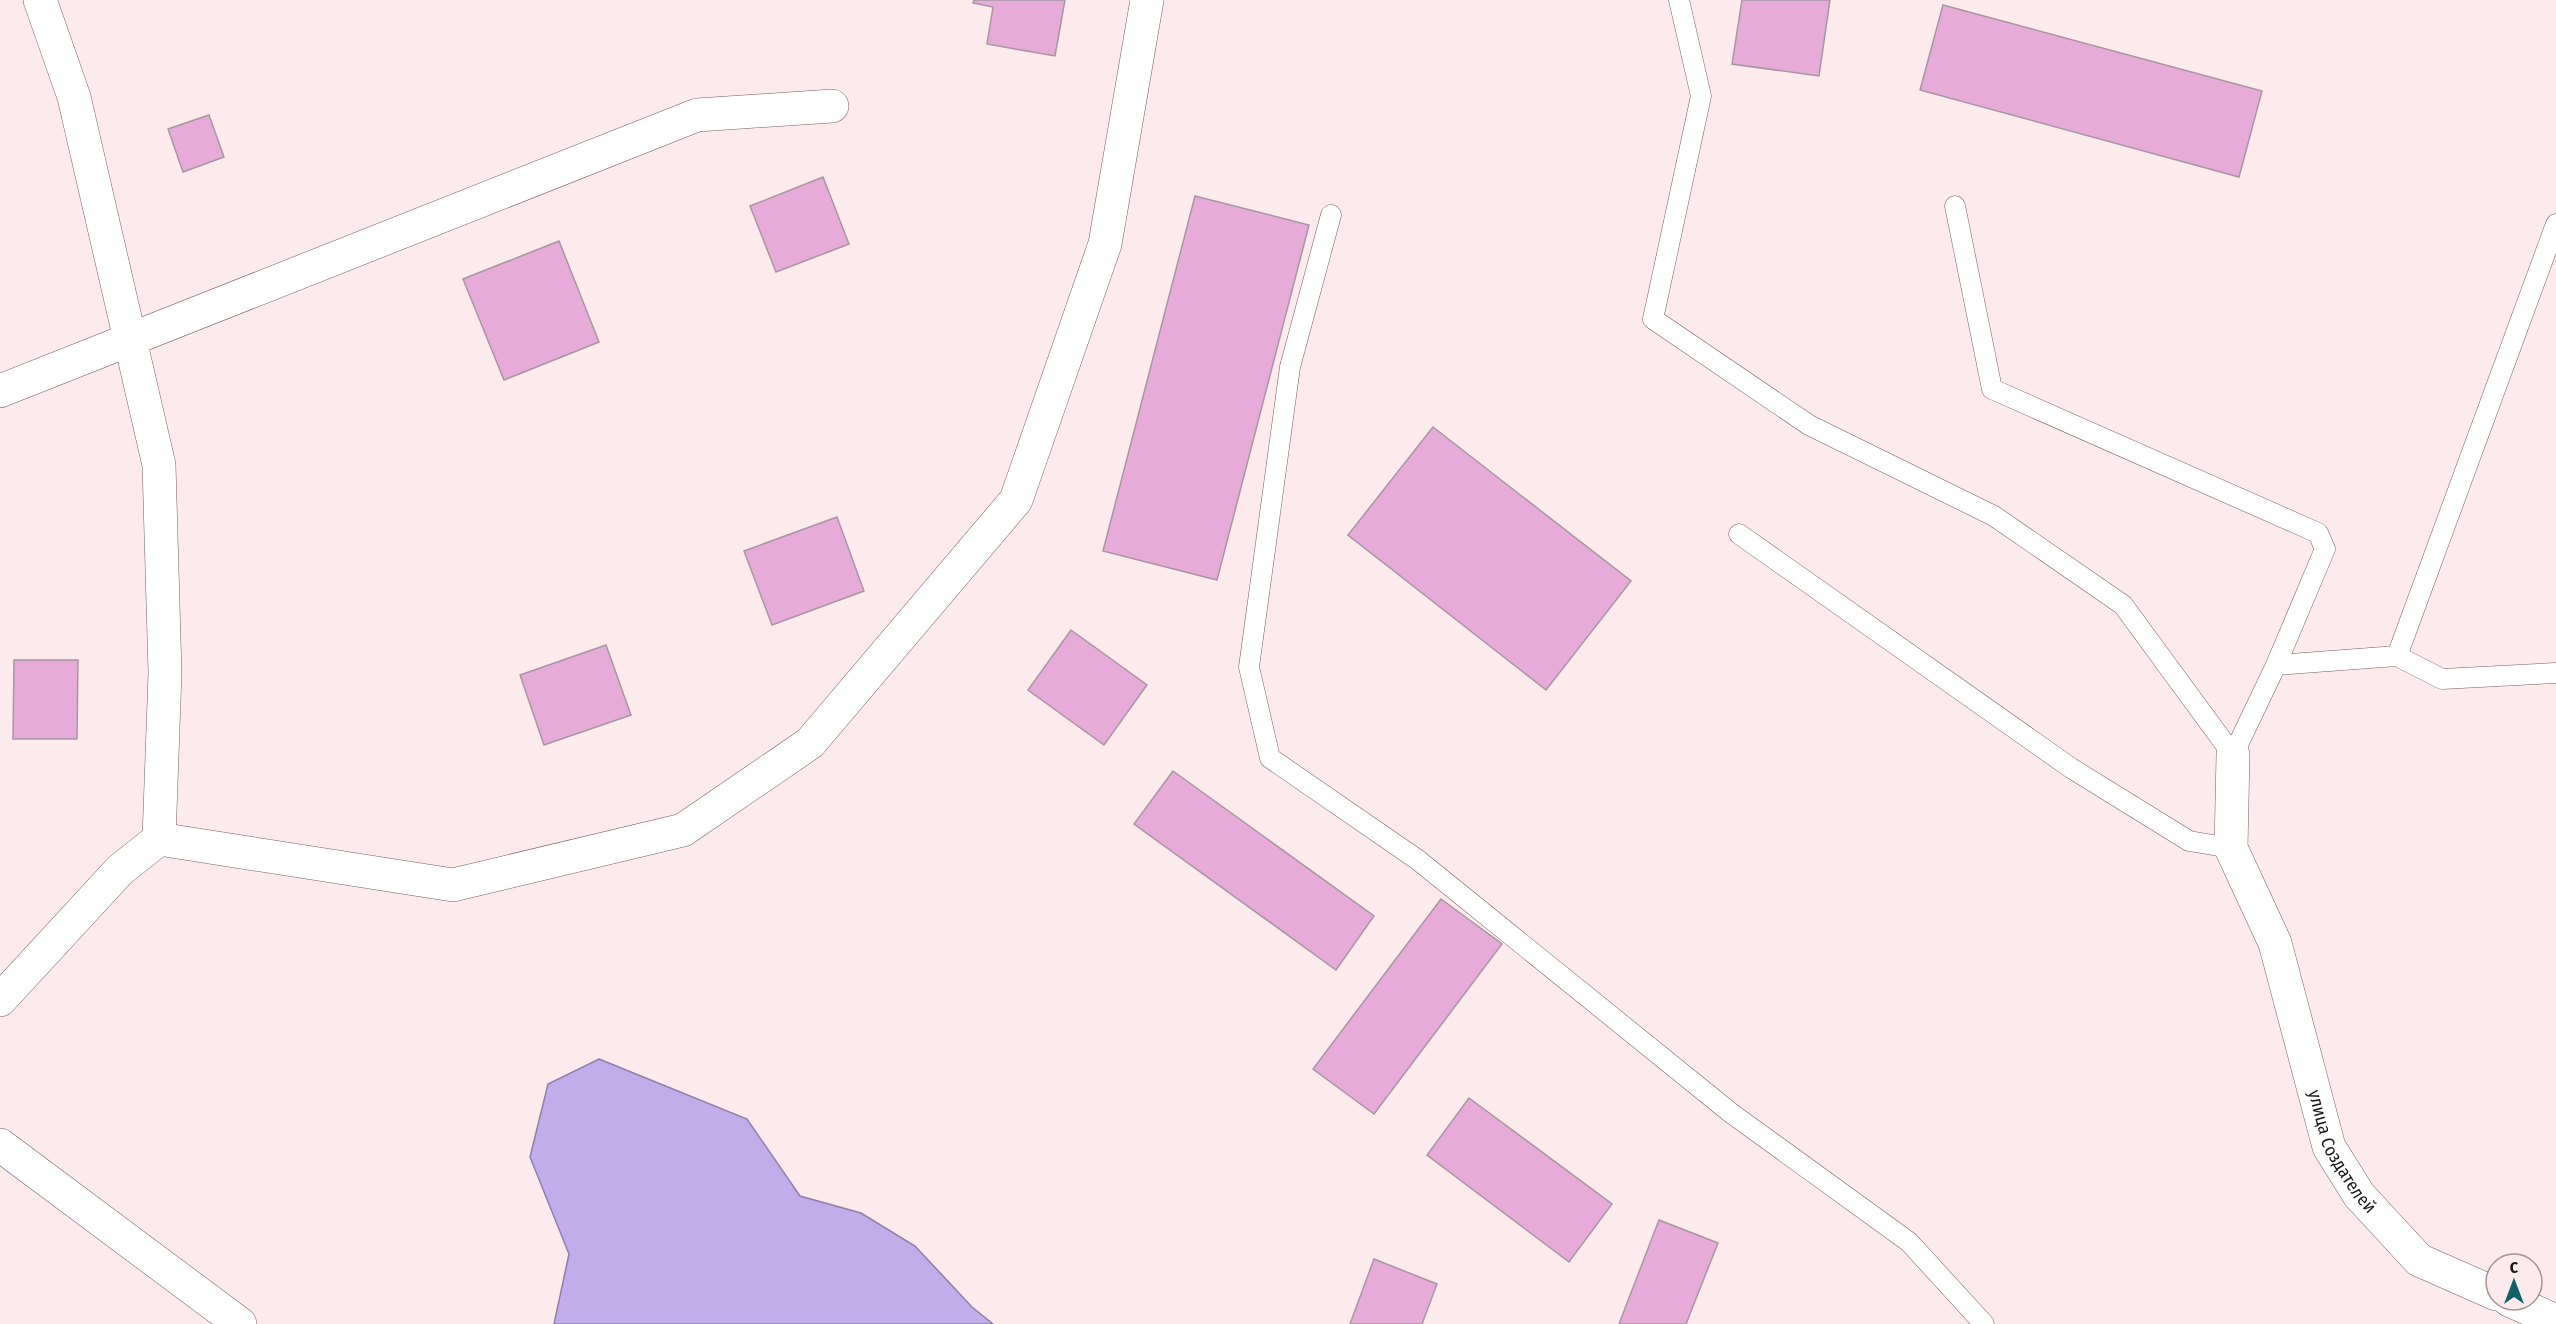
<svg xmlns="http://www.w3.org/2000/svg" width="2556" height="1324" font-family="'Fira Sans Condensed',sans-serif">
  <rect width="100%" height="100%" fill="#fdeaec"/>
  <path fill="#c2ace9" stroke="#907faa" stroke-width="1.5" d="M599 1059 747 1119 800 1196 861 1213 915 1246 972 1307 993 1324H554L569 1254 530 1157 548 1084Z"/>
  <path fill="#e6abd8" stroke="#a796a2" stroke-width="1.5" d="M974 0H1065L1055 56 987 44 993 7 973 3Z
    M1742 0H1830L1819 76 1732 64Z
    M1943 5 2262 91 2239 177 1920 90Z
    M209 115 224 157 183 172 168 129Z
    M823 177 849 244 776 272 750 206Z
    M1195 196 1309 225 1217 580 1103 551Z
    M559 241 599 342 504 380 463 279Z
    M1433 427 1631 581 1546 690 1348 535Z
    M837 517 864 591 772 625 744 551Z
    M1071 630 1147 685 1104 745 1028 690Z
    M606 645 631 715 544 745 520 675Z
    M14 660H78L77 739H13Z
    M1173 771 1374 916 1336 970 1134 824Z
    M1441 899 1502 944 1374 1114 1313 1069Z
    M1469 1098 1612 1204 1569 1262 1427 1155Z
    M1659 1220 1718 1243 1686 1324H1619Z
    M1374 1259 1437 1284 1422 1324H1350Z"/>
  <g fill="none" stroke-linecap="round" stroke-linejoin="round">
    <defs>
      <path id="lane" d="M1679 0 1701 96 1653 319 1809 425 1994 516 2123 605 2233 755 2276 665 2397 656 2556 224
        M1955 206 1992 389 2318 533 2325 549 2276 665
        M1331 215 1290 367 1249 667 1270 758 1418 860 1731 1113 1909 1242 1984 1324
        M1739 534 2071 768 2189 841 2231 848
        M2397 656 2442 679 2556 673"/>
      <g id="street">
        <path d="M0 391 697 115 832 106"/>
        <path id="s1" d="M2233 755 2231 848 2275 943 2329 1147 2359 1195 2419 1260 2496 1294"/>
        <path d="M159 839 453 885 683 830 810 743 1016 500 1105 244 1147 0"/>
        <path d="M0 1000 120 870 159 839 165 673 159 465 74 97 40 0"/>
        <path d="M0 1145 240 1324"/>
        <path d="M2509 1300 2556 1321"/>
      </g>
    </defs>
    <use href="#lane" stroke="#735f62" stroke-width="21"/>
    <use href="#street" stroke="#735f62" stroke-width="34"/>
    <use href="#lane" stroke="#fff" stroke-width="20"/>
    <use href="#street" stroke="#fff" stroke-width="33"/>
  </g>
  <g text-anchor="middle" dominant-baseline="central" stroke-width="6" stroke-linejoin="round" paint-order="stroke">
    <g font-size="18" fill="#1d1517" stroke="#fdeaec">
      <text stroke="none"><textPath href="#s1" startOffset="418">улица Создателей</textPath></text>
    </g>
  </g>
  <g transform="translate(2514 1282)"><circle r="28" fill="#fdeaec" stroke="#a39597" stroke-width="1.5"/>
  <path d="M0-4.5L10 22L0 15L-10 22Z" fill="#106165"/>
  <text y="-9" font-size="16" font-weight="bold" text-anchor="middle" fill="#1d1517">С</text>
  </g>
</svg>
